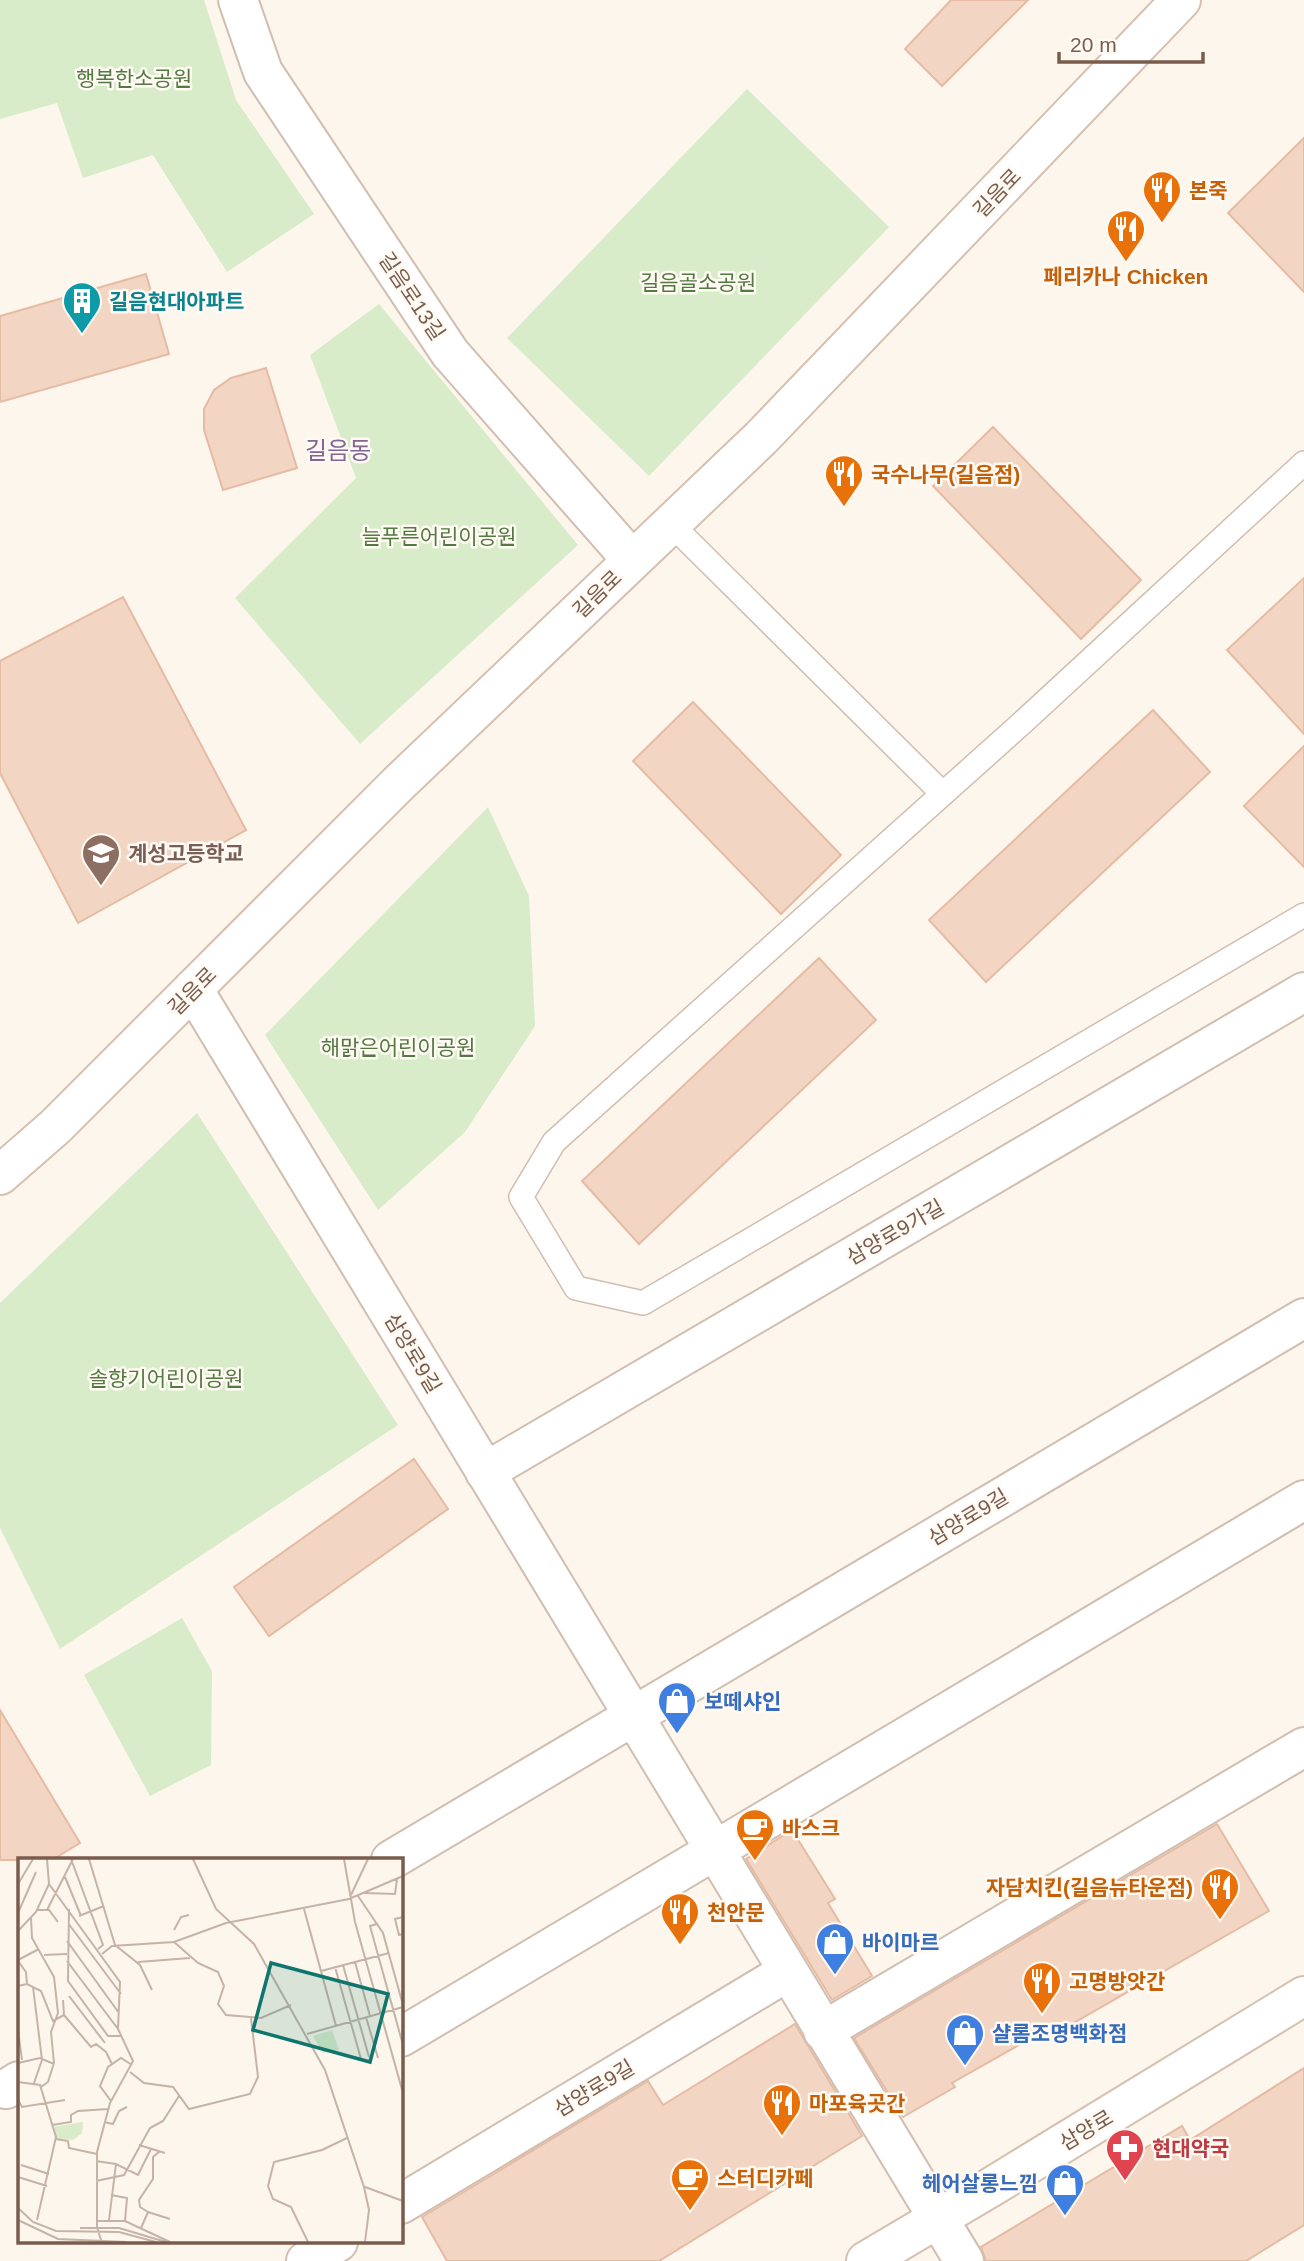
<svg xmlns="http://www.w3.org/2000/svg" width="1304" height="2261" font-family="Helvetica,'Noto Sans KR',sans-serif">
  <rect width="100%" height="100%" fill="#fdf6ec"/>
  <path fill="#d8ecc9" d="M0 0H204L236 100 314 214 227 272 153 155 83 178 57 103 0 119Z
    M747 89 889 227 649 476 507 338Z
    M379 304 578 545 360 744 235 598 356 478 310 355Z
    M488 807 529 896 535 1026 465 1132 378 1210 265 1035Z
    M197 1113 398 1425 60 1649 0 1528V1303Z
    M182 1618 212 1671 211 1765 150 1796 84 1675Z"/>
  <path fill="#f3d5c3" stroke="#e6bba3" stroke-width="2" d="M951 0H1028L942 86 905 49Z
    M1304 138V292L1228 213Z
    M146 274 169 354 0 402V316Z
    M266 368 297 468 223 490 204 430V409L214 390 231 378Z
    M993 427 1141 580 1081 639 933 486Z
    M1304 578V734L1227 650Z
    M123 597 246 830 78 923 0 773V661Z
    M693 702 841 855 781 914 633 761Z
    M1153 710 1210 772 986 982 929 920Z
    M1304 746V867L1244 806Z
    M819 958 876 1020 639 1244 582 1181Z
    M414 1459 448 1509 269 1636 234 1587Z
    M0 1710 80 1843 52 1860H0Z
    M1217 1824 1269 1911 1044 2040 1040 2033 952 2083 955 2087 903 2117 854 2038Z
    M792 1830 835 1899 828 1903 872 1976 832 2000 746 1859Z
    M795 2024 862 2136 659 2261H447L422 2217 648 2081 663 2105Z
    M1304 2068V2225L1246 2261H986L981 2247 1182 2126 1190 2140Z"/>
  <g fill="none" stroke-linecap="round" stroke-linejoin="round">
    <defs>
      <path id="lane" d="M1304 463 1022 723 554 1142 521 1197 576 1288 643 1303 1304 915
        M671 524 943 794"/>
      <path id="street" d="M238 0 263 72 450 353 632 560
        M193 989 964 2261
        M485 1472 1304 992
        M391 1860 1304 1318
        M823 2031 1304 1747
        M401 2037 1304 1500
        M6 2089 19 2081
        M401 2204 787 1972
        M306 2261 338 2242"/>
      <path id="secondary" d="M0 1175 55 1127 399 783 761 438 1181 0
        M866 2261 993 2186 1304 1996"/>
    </defs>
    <use href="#lane" stroke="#d1beb0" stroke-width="26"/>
    <use href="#street" stroke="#d1beb0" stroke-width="42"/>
    <use href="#secondary" stroke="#d6c0b0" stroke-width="42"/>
    <use href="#lane" stroke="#fff" stroke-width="23"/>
    <use href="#street" stroke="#fff" stroke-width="38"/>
    <use href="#secondary" stroke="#fff" stroke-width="38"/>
  </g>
  <defs>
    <symbol id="restaurant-pin" viewBox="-11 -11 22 30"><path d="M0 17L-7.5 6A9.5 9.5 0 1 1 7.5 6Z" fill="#e8710a" stroke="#fffaf3"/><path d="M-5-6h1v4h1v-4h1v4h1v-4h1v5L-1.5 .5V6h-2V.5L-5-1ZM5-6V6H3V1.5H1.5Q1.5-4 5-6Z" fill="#fff"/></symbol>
    <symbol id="building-pin" viewBox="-11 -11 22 30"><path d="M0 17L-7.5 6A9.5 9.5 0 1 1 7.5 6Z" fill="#0f9aa8" stroke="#fffaf3"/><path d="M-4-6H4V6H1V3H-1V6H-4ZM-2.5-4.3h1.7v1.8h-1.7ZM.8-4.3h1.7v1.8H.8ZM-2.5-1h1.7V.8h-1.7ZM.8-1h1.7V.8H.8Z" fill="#fff"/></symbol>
    <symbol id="school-pin" viewBox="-11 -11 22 30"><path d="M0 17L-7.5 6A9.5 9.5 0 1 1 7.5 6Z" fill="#8d6e63" stroke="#fffaf3"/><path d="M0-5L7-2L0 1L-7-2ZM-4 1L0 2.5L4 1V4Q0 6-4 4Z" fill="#fff"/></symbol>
    <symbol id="shop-pin" viewBox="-11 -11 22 30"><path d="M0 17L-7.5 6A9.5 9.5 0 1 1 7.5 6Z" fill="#3f7fe0" stroke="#fffaf3"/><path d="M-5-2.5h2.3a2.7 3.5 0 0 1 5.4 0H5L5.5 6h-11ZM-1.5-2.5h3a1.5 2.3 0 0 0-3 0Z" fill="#fff"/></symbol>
    <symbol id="cafe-pin" viewBox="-11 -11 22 30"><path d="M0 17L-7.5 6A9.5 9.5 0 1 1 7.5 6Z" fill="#e8710a" stroke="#fffaf3"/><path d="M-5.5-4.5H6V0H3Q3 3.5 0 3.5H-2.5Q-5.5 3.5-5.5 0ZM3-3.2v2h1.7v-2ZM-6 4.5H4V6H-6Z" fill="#fff"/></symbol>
    <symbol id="pharmacy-pin" viewBox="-11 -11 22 30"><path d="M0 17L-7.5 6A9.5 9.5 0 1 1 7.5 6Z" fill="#e0444e" stroke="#fffaf3"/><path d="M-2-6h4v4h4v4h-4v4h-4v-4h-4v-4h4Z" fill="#fff"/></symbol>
  </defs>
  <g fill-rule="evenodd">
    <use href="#restaurant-pin" x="1140" y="168" width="44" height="60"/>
    <use href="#restaurant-pin" x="1104" y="207" width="44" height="60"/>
    <use href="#building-pin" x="60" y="279" width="44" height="60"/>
    <use href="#restaurant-pin" x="822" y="452" width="44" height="60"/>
    <use href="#school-pin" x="79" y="831" width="44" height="60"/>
    <use href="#shop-pin" x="655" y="1679" width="44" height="60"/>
    <use href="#cafe-pin" x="733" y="1806" width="44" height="60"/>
    <use href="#restaurant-pin" x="1198" y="1865" width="44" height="60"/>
    <use href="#restaurant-pin" x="658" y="1890" width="44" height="60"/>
    <use href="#shop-pin" x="813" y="1920" width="44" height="60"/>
    <use href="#restaurant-pin" x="1020" y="1959" width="44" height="60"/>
    <use href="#shop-pin" x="943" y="2011" width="44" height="60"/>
    <use href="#restaurant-pin" x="760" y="2081" width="44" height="60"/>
    <use href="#pharmacy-pin" x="1103" y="2126" width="44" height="60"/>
    <use href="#cafe-pin" x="668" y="2156" width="44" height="60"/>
    <use href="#shop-pin" x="1043" y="2161" width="44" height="60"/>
  </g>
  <g text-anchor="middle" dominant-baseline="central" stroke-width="5" stroke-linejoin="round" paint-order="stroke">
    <g font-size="21" fill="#537a41" stroke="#fffaf3">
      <text x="134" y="78">행복한소공원</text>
      <text x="698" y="282">길음골소공원</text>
      <text x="439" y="536">늘푸른어린이공원</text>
      <text x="398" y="1047">해맑은어린이공원</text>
      <text x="166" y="1378">솔향기어린이공원</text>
    </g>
    <g font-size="21" font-weight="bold" fill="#c56008" stroke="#fffaf3" text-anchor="start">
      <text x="1189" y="190">본죽</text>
      <text x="1126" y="276" text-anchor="middle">페리카나 Chicken</text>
      <text x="871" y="474">국수나무(길음점)</text>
      <text x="782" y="1828">바스크</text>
      <text x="1193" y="1887" text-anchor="end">자담치킨(길음뉴타운점)</text>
      <text x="707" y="1912">천안문</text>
      <text x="1069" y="1981">고명방앗간</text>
      <text x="809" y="2103">마포육곳간</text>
      <text x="717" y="2178">스터디카페</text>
    </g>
    <g font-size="21" fill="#7a5c4d" stroke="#fffaf3">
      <text transform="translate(997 193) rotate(-46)">길음로</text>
      <text transform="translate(412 296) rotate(56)">길음로13길</text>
      <text transform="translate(597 594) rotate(-44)">길음로</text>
      <text transform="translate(192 991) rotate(-45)">길음로</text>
      <text transform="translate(895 1232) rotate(-30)">삼양로9가길</text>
      <text transform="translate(413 1353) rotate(59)">삼양로9길</text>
      <text transform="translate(968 1517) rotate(-31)">삼양로9길</text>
      <text transform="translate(594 2088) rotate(-31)">삼양로9길</text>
      <text transform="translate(1086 2130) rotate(-31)">삼양로</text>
    </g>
    <g font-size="21" font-weight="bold" fill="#0d838f" stroke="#fffaf3" text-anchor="start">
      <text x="109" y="301">길음현대아파트</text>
    </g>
    <g font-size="21" font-weight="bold" fill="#785e54" stroke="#fffaf3" text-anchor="start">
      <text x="128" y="853">계성고등학교</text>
    </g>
    <g font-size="21" font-weight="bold" fill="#366cbe" stroke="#fffaf3" text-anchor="start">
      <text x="704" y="1701">보떼샤인</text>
      <text x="862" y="1942">바이마르</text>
      <text x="992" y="2033">샬롬조명백화점</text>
      <text x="1038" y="2183" text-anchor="end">헤어살롱느낌</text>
    </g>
    <g font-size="21" font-weight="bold" fill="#be3a42" stroke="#fffaf3" text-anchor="start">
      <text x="1152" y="2148">현대약국</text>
    </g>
    <g font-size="24" fill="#846695" stroke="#fffaf3">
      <text x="338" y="450">길음동</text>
    </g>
  </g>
  <g transform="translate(18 1858)">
    <rect width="385" height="385" fill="#fdf6ec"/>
    <path d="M314 172 321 192 305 195 295 178ZM65 264 64 275 55 282 39 281 35 269Z" fill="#d8ecc9"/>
    <path fill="none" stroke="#c5b3a7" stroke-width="2" d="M29 1 31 26 102 124 100 171 115 203 92 245 79 294V369L83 382M53 1 85 87 80 91M71 1 97 87 122 107 134 132M175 1 198 51 236 86 307 212 346 329 351 352 347 384M326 1 337 64 385 235M47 19 63 58M0 26 15 1M347 35 377 36 379 21M333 37 350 1M340 38 365 75 385 147M51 51 50 123 90 178H103M286 51 318 168M19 52H31L40 64M29 52 55 1M0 55 18 14M61 58 86 48M385 59 377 61 381 77 385 76M13 60 14 80 36 119 40 155 33 174 36 205 30 224 23 229M50 65 103 136M359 66 352 68 385 187M156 72 163 59 171 57M0 73 18 54 31 26M49 83 101 155M156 84 180 105 200 114 206 128 200 146 208 157 243 160 273 147M84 96 94 88 156 84 208 65 331 41 385 18M26 97 49 96M0 102 21 91M0 103 8 114 9 126M49 103 100 171M120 104 172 100M337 104 352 158M325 107 351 199M317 109 343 201M303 113 371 95M0 128 9 126 23 133 35 163 46 157M15 129 24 202 16 225M51 138 87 185M45 142 46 157 73 189 78 186 88 194 94 206M348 159 360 200M0 172 4 202M289 176 385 149M0 205 22 200 36 206M112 214 126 225 155 229 171 251 232 236 240 219 233 160M0 224 22 227 38 279 19 362M0 242 4 249 47 242M93 243 82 228 90 209 103 200 114 207M86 264 95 266 101 253 109 249M34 267 53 264V257L60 253 90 251M38 281 50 283 51 290 79 296M121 287 147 295M78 303 98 306 120 317 133 291M3 307 31 316M0 319 29 328M78 323 106 317 132 270 145 263 161 238M347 329 385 343M93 337 109 340 107 363M0 350 15 364 38 373 101 374 138 384M130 354 122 349 121 342 135 321V299L141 294M0 362 40 381 108 384M91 362 98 306M79 363H107L152 384M62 370H101L148 384M123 370 130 354 152 361M290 384 273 349 255 341 250 328 256 304 304 292 329 280"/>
    <path fill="#0f766e" fill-opacity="0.15" stroke="#0f766e" stroke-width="3.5" d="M253 105 370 136 352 204 235 172Z"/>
    <rect width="385" height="385" fill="none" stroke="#7a5c4d" stroke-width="3.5"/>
  </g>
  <path d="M1059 52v10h144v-10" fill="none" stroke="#7a5c4d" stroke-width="3.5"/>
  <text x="1070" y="52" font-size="21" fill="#7a5c4d" stroke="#fffaf3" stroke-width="5" paint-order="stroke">20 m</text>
</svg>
